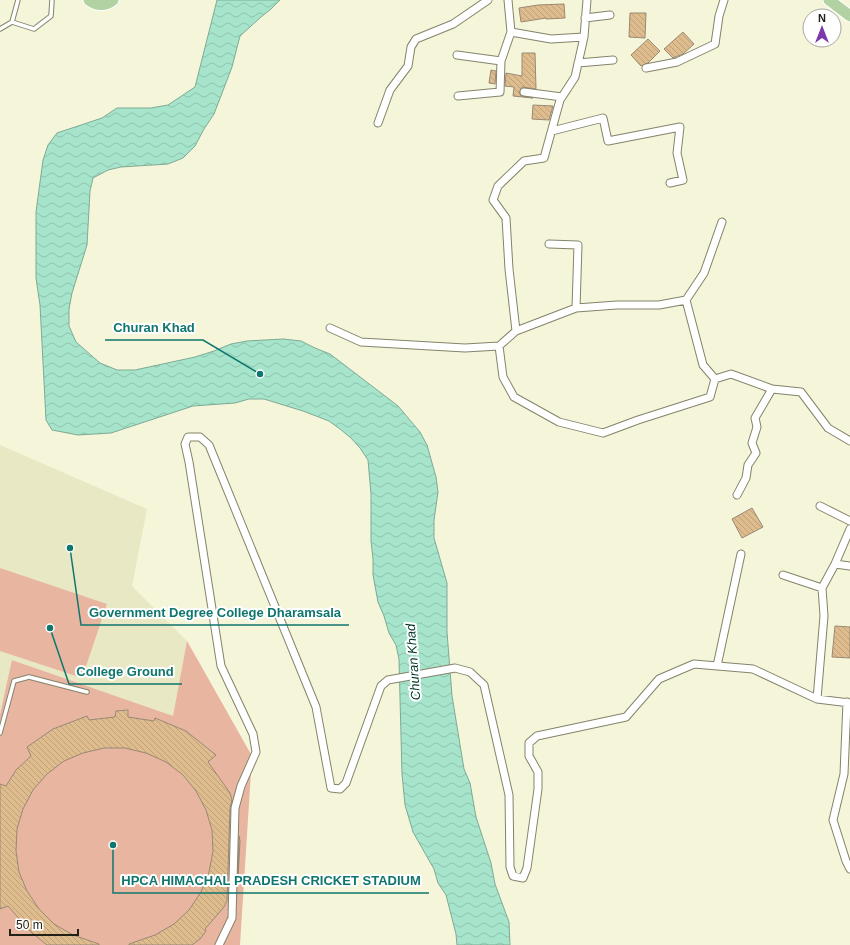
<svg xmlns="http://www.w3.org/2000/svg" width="850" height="945" font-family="Arial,sans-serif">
  <defs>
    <pattern id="water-waves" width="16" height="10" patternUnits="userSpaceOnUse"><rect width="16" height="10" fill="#a6e4cb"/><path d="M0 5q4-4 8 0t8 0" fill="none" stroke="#8fc3ae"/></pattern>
    <pattern id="building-back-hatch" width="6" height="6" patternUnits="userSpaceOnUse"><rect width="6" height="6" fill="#debc8e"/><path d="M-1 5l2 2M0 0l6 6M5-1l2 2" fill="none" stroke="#bea17a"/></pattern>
  </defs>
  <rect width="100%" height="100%" fill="#f5f5d9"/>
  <path fill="#e9e8c5" d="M0 445 147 509 132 586 187 641 173 717 13 660 0 714Z"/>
  <path fill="#e8b5a1" d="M0 568 107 604 82 678 0 651Z
    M187 641 252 756 240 945H0V714L12 660 173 716Z"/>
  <path fill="url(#water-waves)" stroke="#7eaa95" d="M217 0H280L271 9 261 17 240 36 232 67 214 114 204 129 195 146 183 158 168 164 121 167 108 170 93 178 90 191 87 245 72 293 69 309V326L76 342 100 363 117 370H135L195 357 214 351 231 344 247 341 283 339 301 341 315 348 330 354 385 396 398 406 420 432 427 445 436 477 438 492 434 520V538L447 583V632L452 696 464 769 470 783 476 817 491 863 495 884 509 922 510 945H457L456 934 446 895 438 883 434 869 413 832 405 805 402 774 399 659 396 645 389 633 384 616 378 602 373 575V559L371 541V494L368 460 360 448 351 438 340 429 329 421 303 411 264 399H249L235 403 193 406 111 433 78 435 52 430 46 420 40 305 36 278V212L43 160 48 145 57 133 102 118 117 108H151L168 105 195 87Z"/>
  <path fill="url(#building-back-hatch)" stroke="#998974" d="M564 4 565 18 546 19V18L521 22 519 8 538 5Z
    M630 13H646L645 38 629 37Z
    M683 32 694 44 683 54 673 58 664 49Z
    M648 39 660 51 648 63 641 66 631 55Z
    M522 53H535L536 89 522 87 519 92 521 96 533 98 513 96 514 87 505 86 506 73 522 76Z
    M491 70 496 71 495 84 489 83Z
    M533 105 553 106 549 120 532 119Z
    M752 508 763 527 742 538 732 519Z
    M835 626 850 627V658L832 657Z
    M128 710V717L154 721 155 718 186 731 216 755 208 762 230 793 232 800 230 808 227 901 224 907 205 929 206 931 200 939 192 945H129V944L155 935 174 924 189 910 201 892 209 872 213 851 212 830 206 810 196 791 183 775 166 762 146 753 125 748H104L83 753 64 761 47 774 33 790 23 809 17 829 16 851 19 872 27 891 39 909 54 924 73 935 99 944V945H47L31 932 8 906 0 909V784L6 786 16 770 31 756 27 747 53 729 87 716 89 720 115 717 116 711Z
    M239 836 240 841 238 879Z"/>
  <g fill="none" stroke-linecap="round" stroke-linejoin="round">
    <defs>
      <path id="service" d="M12 22 34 29 51 16 52 0
        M0 29 12 22 18 0
        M0 733 14 681 29 677 87 692"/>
      <path id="minor" d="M587 0 584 37 575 77 560 100 544 158 524 161 498 186 493 200 506 218 509 269 516 331 576 308 617 305H659L686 300 703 365 715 379 731 374 772 389 801 392 828 428 850 441
        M585 18 610 15
        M511 32 551 39 584 37
        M457 55 501 61
        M578 63 613 60
        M646 68 677 62 715 44 719 16 724 0
        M524 92 562 97
        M458 96 500 92 501 61 511 32 508 0
        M378 123 390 90 408 66 411 47 416 39 453 24 488 0
        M552 131 603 118 608 141 680 127 677 153 683 180 670 183
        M549 244 578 245 576 308
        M686 300 704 273 722 222
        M330 328 361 342 465 348 499 346 516 331
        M499 346 503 377 514 397 559 422 603 433 638 420 710 397 715 379
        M737 495 746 478 748 465 756 453 752 443 757 427 755 418 772 389
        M820 506 850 521
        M835 564 850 566
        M783 575 822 588
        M717 666 741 554
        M817 699 824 616 822 588 835 564 850 529
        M847 702 844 774 833 820 846 861 850 869
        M219 945 232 918 235 808 241 786 256 752 253 734 221 666 189 462 185 444 188 437H200L209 445 316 707 331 788 340 789 346 783 381 686 388 680 455 668 470 672 484 685 509 795 510 867 513 876 523 878 527 868 538 789V772L529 756V743L537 736 626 717 659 679 694 664 753 669 817 699 850 703"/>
      <path id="primary" d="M89 0C97 6 106 6 113 0
        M829 0 850 16"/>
    </defs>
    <use href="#service" stroke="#84836b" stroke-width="5.5"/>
    <use href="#minor" stroke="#84836b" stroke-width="9"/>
    <use href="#primary" stroke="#fff" stroke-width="13"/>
    <use href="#service" stroke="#fff" stroke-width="3.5"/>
    <use href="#minor" stroke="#fff" stroke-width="7"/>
    <use href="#primary" stroke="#b2d2a3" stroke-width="11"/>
  </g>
  <g text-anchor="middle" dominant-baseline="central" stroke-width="4" stroke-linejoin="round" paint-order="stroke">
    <g font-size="13" font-style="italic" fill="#003627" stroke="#fff">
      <text transform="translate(413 662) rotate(-94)">Churan Khad</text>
    </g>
  </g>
  <path fill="none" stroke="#0f766e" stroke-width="1.5" d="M260 374L203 340H105M70 548L81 625H349M50 628L69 684H182M113 845L113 893H429"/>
  <g fill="#0f766e" stroke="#fff" stroke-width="1.5">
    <circle cx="260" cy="374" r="4"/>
    <circle cx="70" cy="548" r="4"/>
    <circle cx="50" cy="628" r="4"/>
    <circle cx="113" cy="845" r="4"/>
  </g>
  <g font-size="13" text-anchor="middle" font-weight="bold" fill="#0f766e" stroke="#fff" stroke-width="4" stroke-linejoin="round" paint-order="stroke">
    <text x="154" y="332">Churan Khad</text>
    <text x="215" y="617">Government Degree College Dharamsala</text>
    <text x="125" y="676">College Ground</text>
    <text x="271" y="885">HPCA HIMACHAL PRADESH CRICKET STADIUM</text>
  </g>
  <g transform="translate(822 28)"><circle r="19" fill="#ffffff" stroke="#a7a6a2"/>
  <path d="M0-3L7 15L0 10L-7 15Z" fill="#7e38ab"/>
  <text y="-6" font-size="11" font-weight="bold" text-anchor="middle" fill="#222117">N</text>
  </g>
  <path d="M10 929v6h68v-6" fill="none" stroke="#222117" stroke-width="2"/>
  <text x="16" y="929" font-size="12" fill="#222117" stroke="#ffffff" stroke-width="3" paint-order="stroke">50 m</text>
</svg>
